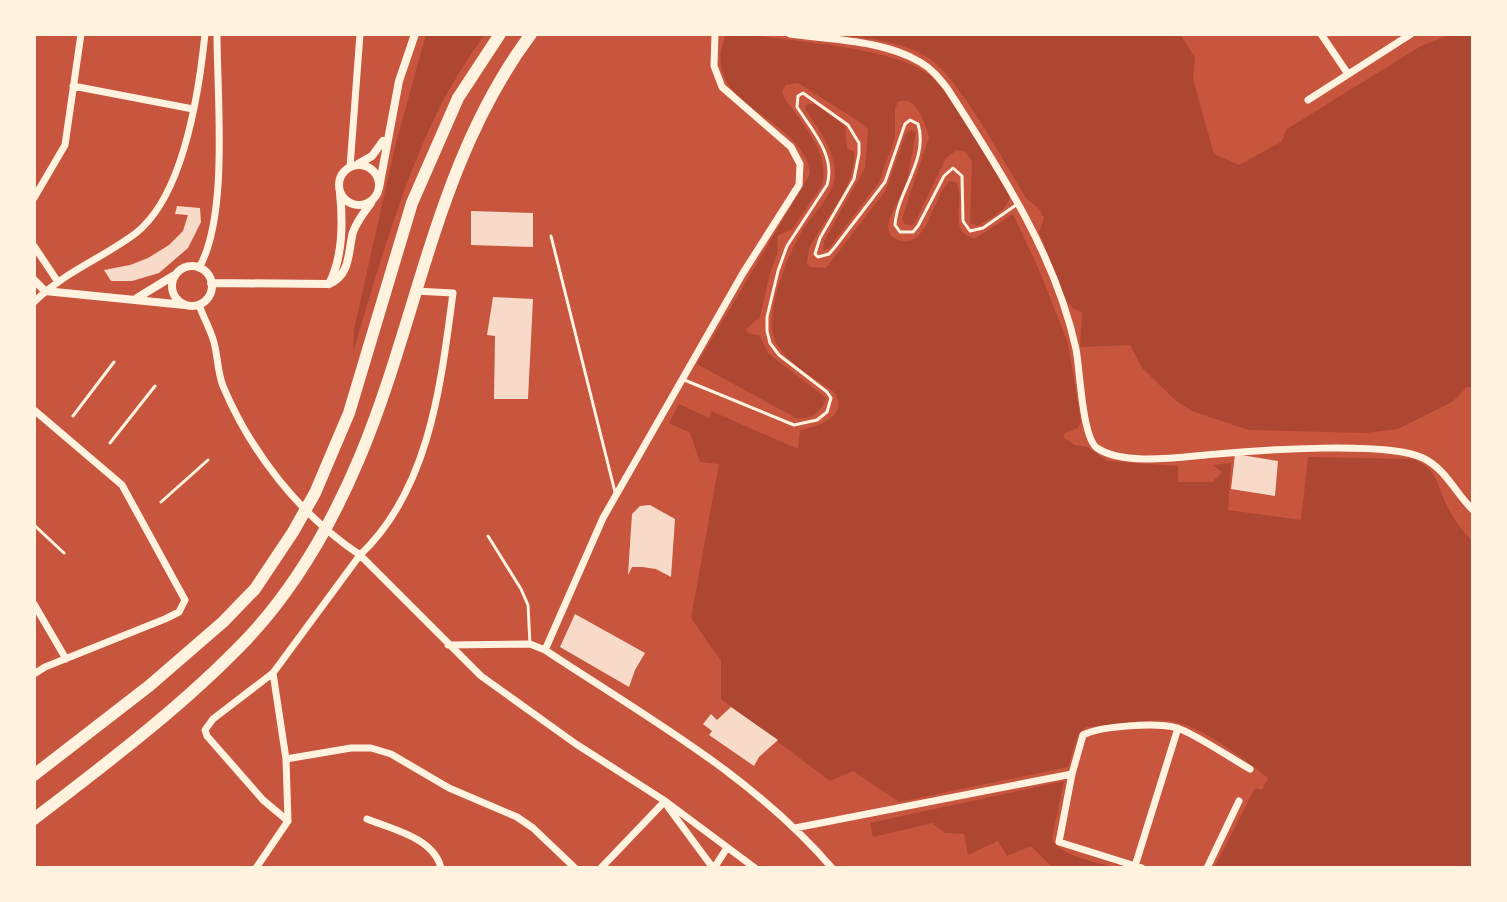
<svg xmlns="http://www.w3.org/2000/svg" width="1507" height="902" font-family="'Roboto Condensed',sans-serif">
  <rect width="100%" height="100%" fill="#c8553d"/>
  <path fill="#ae4732" d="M426 34H485C466 61 448 89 434 119 399 193 377 273 353 352L354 330 395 147Z
    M726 34H744C790 41 893 47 928 74 954 94 990 164 1010 195 1009 210 990 218 978 226L970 223 972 161 965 152 957 150 946 158 915 222 912 225 904 224 902 218 929 137C925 123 916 94 898 102L895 109V138L879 182 830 247 823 251 824 241 865 168 868 131 866 126 798 83 786 85 782 91 784 98C801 122 831 153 822 185L792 229 777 236 778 251 770 273 760 317 746 329 748 333 759 335 769 354 826 398C822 412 810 420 796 418L697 364 810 174C804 114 695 108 726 34Z
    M832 34H1180L1195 58 1193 79 1214 154 1239 165 1281 142 1287 129 1421 46 1452 34H1473V387H1467L1452 402 1398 429 1366 433 1249 430 1192 411 1176 401 1142 368 1130 345 1080 347 1082 313 1074 309 1066 300 1039 232 1044 218 1039 209 1026 198C1005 164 958 75 927 57 899 40 863 38 832 34Z
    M808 104H815L845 126 847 148 854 152C857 187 823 219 809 249L807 263 810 267 826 268 886 190 906 133 911 130 916 132 907 181 889 220 888 229 891 236C927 260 931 197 950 181L956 182C967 199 945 234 976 238L1013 214 1040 272 1068 343 1081 422 1078 428 1065 433 1064 438 1075 445 1088 447 1107 461 1178 466V482H1212L1222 472 1213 465 1231 463 1228 510 1301 520 1308 457 1412 459C1435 466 1437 483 1446 504 1452 517 1463 532 1473 542V868H1214L1255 788 1262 790 1268 778C1242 758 1202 725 1169 721 1143 719 1113 725 1086 727L1078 734 1068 767 899 802 853 771 830 781 721 699V661L691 618 719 464 700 462 690 433 669 423 679 404 709 418 711 411 798 449 800 430C819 427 850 415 834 392 815 378 785 363 775 340 763 313 790 248 806 225 817 210 835 192 835 173 835 149 816 126 804 107Z
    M1064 781 1052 838C1057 856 1100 863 1117 868H1053L1031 846 1007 856 998 841 968 855 964 834 945 833 932 823 873 837 870 823Z"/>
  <path fill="#f7dbc8" d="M177 206 200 208 201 222 188 248 159 273 132 281H111L104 270 130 265 148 258 169 245 183 231 188 215 175 214Z
    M471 211 533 213V247L471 245Z
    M493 297 533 299 528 399H494L495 336 487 335Z
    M1235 454 1278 461 1275 496 1231 489Z
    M650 505 675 519 671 577 656 569 642 567H632L628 575 632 514 640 506Z
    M575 614 645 653 635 670 629 687 560 647Z
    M731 707 778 740 759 757 754 766 709 735 712 731 703 724 711 714 717 720Z"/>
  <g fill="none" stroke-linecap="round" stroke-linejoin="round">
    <path stroke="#fff3e0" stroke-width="3" d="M551 236 615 492
      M682 379 794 425 817 420 827 412 831 398 827 392 779 355 770 343 767 331V317L778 271 787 246 827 185C836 156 812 130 797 107L798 96 803 93 848 125 859 143V154L854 179 820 238 815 254 818 257 829 254 835 247 885 182 905 124 910 120 918 124C929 159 897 192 895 225L900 232H913L918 226 944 176 953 168 962 176 963 221 970 231 983 228 1016 205
      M73 416 114 362
      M110 443 155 386
      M161 502 208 460
      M34 525 64 553
      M488 536 521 589 528 605 530 644"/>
    <path stroke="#fff3e0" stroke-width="7" d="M790 34C832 40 883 40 920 62 931 68 939 78 947 88 999 169 1055 253 1076 349 1080 369 1082 437 1097 448 1125 467 1186 456 1217 454 1261 450 1388 441 1423 458 1447 470 1455 493 1473 510
      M1321 34 1348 74
      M73 86 193 109
      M1308 100 1411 34
      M350 167 360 34
      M34 198 65 145 81 34
      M34 246 58 282
      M199 268C229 215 217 97 217 34
      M34 302C64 272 103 258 136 233 184 195 199 92 205 34
      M199 305C203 316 209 327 213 339 218 354 217 371 223 386 251 453 300 515 360 555L481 676 576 744 665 801 755 868
      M34 410 122 485 185 600 179 612 165 619 45 667 34 674
      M34 604 66 659
      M448 645 530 644 545 650C646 717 752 775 832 868
      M545 650 603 518 743 273 799 185 800 164 791 147 722 87 714 66 715 34
      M286 759 351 748H371L391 754 449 788 517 817 533 828 575 868
      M668 807 713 868
      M367 819C392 829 434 838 441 868
      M288 821 263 800 207 736 205 730 213 719 273 673 360 555C430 489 441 383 453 293L415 291
      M795 828 1072 774
      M1135 866 1178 728
      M256 868 288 821 286 759 273 673
      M601 868 665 801
      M714 868 727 848
      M1142 868 1059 842 1072 774 1083 735C1101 726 1157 722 1177 728 1194 733 1232 759 1250 769
      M1207 868 1239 801"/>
    <path stroke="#fff3e0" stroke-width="8" d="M358 164 372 156 383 141
      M339 185a20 20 0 1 1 40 0a20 20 0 1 1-40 0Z
      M379 188 399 81 415 34
      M172 286a20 20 0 1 1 40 0a20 20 0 1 1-40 0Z
      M34 280 45 291 185 305
      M211 283 329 284
      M329 284C351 275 348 251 353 232 357 221 364 212 371 203
      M329 284C343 257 343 222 340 193
      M137 298 173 276"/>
    <path stroke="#fff3e0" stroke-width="12" d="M34 775 149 686 223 622 255 589 293 532 315 493 349 413 412 203 458 98 500 34
      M34 819C107 763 183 706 247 639 295 588 332 523 359 459 419 317 436 161 531 34"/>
  </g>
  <rect width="1507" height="902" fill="none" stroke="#fff3e0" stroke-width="72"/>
</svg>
